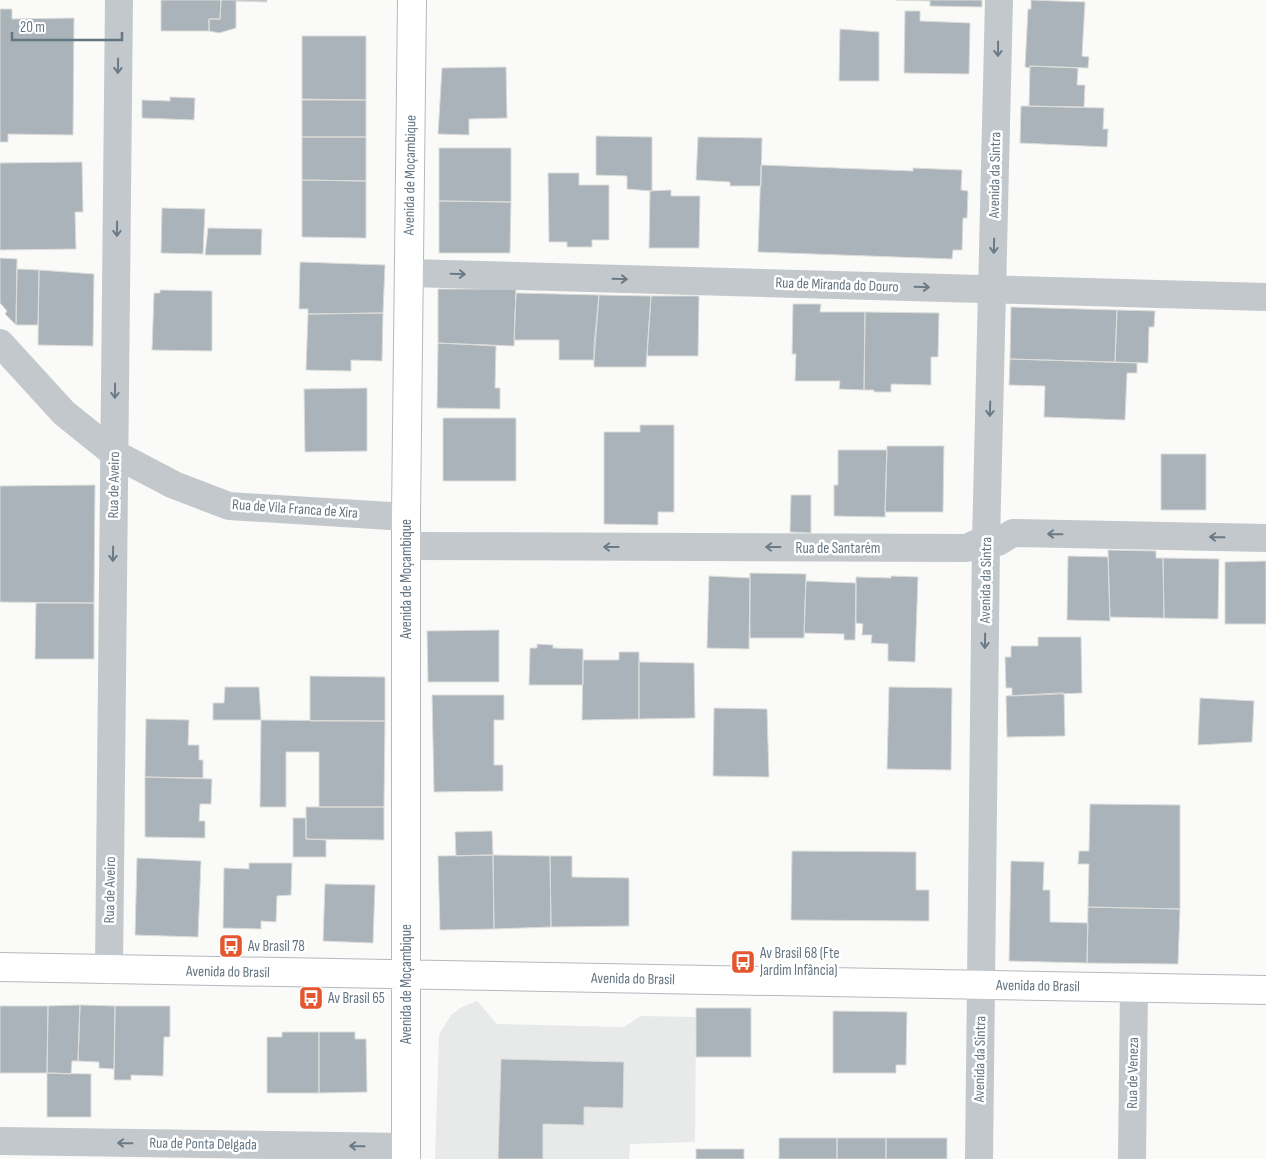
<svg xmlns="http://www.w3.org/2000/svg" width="1266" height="1159" font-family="'Sofia Sans Condensed',sans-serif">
  <rect width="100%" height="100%" fill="#fafaf8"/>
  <path fill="#e8e9e9" d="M477 1001 497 1024 624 1027 641 1016 696 1017 695 1142 630 1144 629 1159H435L439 1035 451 1015 462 1007Z"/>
  <path fill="#aab3b9" stroke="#dcdcda" d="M161 0H221L220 19H209V31H161Z
    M221 0H267V2L236 1V28L219 33 209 31V19H220Z
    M896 0H982V7L930 6V1Z
    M1031 0 1085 2 1082 56 1089 57 1088 68 1030 66V68L1025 67 1028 9H1031Z
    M0 9H12V19L74 18 73 135 8 134V142H0Z
    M905 11H920V21L970 23 969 74 904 73Z
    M840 29 879 32V81H839Z
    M302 36H366V100L302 99Z
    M1030 66 1078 68 1077 85H1085L1084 107 1029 106Z
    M506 67 507 118 469 119V135L438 134 442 68Z
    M170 97 195 98 194 120 142 118V100L170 101Z
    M302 100H366V137H302Z
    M1021 106 1104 108 1103 129H1108L1107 147 1020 143Z
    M596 136 652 137V191L627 189V176L596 175Z
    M302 137H366V181L302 180Z
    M698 137 762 138 761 186H730V182L696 180Z
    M439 148H511V202L439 201Z
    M82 162 83 212H75L76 249 0 250V163Z
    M761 165 913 171V168L962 170 961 190 968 191 967 218H963L962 250H953L952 259 758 252Z
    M548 173H579V185H609V240H592V247H567V242H549Z
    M302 180 366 181V238L302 237Z
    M671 190V196H700L699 248H649L650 191Z
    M439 201 511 202 510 253H439Z
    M162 208 205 209 203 254 161 253Z
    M208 228 262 229 261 255H205Z
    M0 258 17 259 16 325 5 314 7 311 0 303Z
    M300 262 385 265 383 313 308 314V309H299Z
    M17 269 39 270 38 325H16Z
    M39 270 94 274 93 346 38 345Z
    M438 289H516L514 346 438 343Z
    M160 290 212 291V351L152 350 154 293H160Z
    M516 293 599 295 594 360H559V340H514Z
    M599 295 651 296 646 367H594V345Z
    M651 296H699L698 356H647Z
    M793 304H821L820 312H865L864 390 839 389 840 381H795L796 354H792Z
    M1011 307 1117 310 1115 362 1010 359Z
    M1117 310 1155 311 1154 327H1149L1148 363 1115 362Z
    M865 312 939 313 938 357H931V385L891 384V392H874V390H864Z
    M383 313 382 361 351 360V371L306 370 308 314Z
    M438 343 496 346 495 388H500V409L437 408Z
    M1010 359 1137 363V373H1127L1125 420 1044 417 1045 386 1009 385Z
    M367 388V451L305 452 304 389Z
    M443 418H516V481H443Z
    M640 425H674V512H658V525L604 524V432H640Z
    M887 446H944L943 512H885Z
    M838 450H887L885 517 834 516V485H838Z
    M1161 454H1206V510H1161Z
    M95 485 94 603 0 602V486Z
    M791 495H811V533L790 532Z
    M1108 550 1156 551V558H1163L1164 618 1110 617Z
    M1068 556 1108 557 1110 621 1067 620Z
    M1163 558 1219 559 1218 619 1164 618Z
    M1266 561V624H1225V562Z
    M750 573 806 574 804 638H750Z
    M709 576 750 578 749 649 707 648Z
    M891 576 918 577 915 662 888 661V644L871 643 872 635H862L863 624 856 623V577L891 578Z
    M806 581 856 583 855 640H844V634L804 633Z
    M36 603H94V659H35Z
    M499 630V682H428L427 631Z
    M1038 637H1081L1082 693 1012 696V688H1006L1005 657H1011V646H1038Z
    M537 644 553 645V648L583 649V685H529L530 648H537Z
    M619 652H639V719L582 720 583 660H619Z
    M639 662 694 663 695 718 639 719Z
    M310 676 385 677V721H310Z
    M225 687H259L261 720H213V703H224Z
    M889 687 952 688 951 770 887 769Z
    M1059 693H1064L1065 736 1007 737 1006 696Z
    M432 695H504V720H494V765H503V791L434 792Z
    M1200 698 1254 701 1252 742 1198 745Z
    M714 708 767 709 769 777 713 776Z
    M146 719 189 720 188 745H199V760H203V778L145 777Z
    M261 720 385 721 384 807H319V752H286V807H260Z
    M145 777 212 779 211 804H200L199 821H205V838L145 837Z
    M1090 804 1180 805V909L1088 907 1089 864H1078L1079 851H1089Z
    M306 807H384V840L306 839Z
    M293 818H306V839L326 840V857H293Z
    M492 831 493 855 456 856 455 832Z
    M792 851 916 852V890H929V921L791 920Z
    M493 855 494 929 440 930 438 856Z
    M493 855 550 856 551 927 494 929Z
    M550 856H572V877L629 878V926L551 927Z
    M137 858 201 861 198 937 135 935Z
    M1011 861 1044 862 1043 890H1050V922L1088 923 1087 963 1009 961Z
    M249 863H292L291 895 277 896 276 922 261 921V929L223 928 224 868 249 869Z
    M325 884 375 885 373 943 323 941Z
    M1088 907 1180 909 1178 964 1087 963Z
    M80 1005 78 1061H72L71 1074 47 1073 48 1006Z
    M80 1005 115 1006 114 1069 99 1068V1062L78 1061Z
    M0 1006H48L47 1073H0Z
    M115 1006H170V1037H164L163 1076 131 1075V1080H114Z
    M696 1008H751V1057H696Z
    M833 1011 907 1012 906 1065H896V1073H833Z
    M282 1032H319V1093H267V1037H282Z
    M319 1032H355V1039H366L367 1092 319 1093Z
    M501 1059 624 1062 623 1108 584 1107V1125L543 1124V1159H498Z
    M47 1073 91 1074V1117H47Z
    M779 1138H837V1159H779Z
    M837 1138H886V1159H837Z
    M886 1138H947V1159H886Z
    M696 1149H744V1159H696Z"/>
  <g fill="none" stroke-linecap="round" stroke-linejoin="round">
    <defs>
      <path id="secondary" d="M0 967 1266 990
        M406 1159V517L412 0"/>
    </defs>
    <use href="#secondary" stroke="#b3babf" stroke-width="30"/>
    <path stroke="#c3c8cc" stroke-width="28" d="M409 273 1266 297
      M0 343 64 413 115 454 174 485 229 506 406 517
      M406 546 967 548 975 544 998 542 1013 533 1266 538
      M109 970 119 0
      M0 1141 406 1147
      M979 1159 986 542 999 0
      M1132 1159 1134 987"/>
    <use href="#secondary" stroke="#fff" stroke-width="28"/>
  </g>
  <defs><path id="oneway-shaft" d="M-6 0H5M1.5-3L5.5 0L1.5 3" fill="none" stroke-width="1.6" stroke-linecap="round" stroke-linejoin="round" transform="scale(1.25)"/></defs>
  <g stroke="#6a7a87">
    <use href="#oneway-shaft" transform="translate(998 49) rotate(91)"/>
    <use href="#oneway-shaft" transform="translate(118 66) rotate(91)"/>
    <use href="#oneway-shaft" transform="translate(117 229) rotate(91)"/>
    <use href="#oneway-shaft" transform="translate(994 246) rotate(91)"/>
    <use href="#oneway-shaft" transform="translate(458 274) rotate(2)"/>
    <use href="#oneway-shaft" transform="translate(620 279) rotate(2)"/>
    <use href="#oneway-shaft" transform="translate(922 287) rotate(2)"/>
    <use href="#oneway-shaft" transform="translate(115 391) rotate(91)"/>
    <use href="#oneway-shaft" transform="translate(990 409) rotate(92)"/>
    <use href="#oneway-shaft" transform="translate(1055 534) rotate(-179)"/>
    <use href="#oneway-shaft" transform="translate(1217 537) rotate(-179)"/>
    <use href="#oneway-shaft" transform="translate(611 547) rotate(-180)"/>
    <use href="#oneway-shaft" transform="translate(773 547) rotate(-180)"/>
    <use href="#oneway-shaft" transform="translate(113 554) rotate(91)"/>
    <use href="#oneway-shaft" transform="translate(985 641) rotate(91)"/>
    <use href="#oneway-shaft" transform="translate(125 1143) rotate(-179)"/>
    <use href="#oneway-shaft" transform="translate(357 1146) rotate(-179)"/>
  </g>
  <defs>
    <symbol id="bus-square" viewBox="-11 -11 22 22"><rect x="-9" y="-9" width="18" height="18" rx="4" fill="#e4572e" stroke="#fff"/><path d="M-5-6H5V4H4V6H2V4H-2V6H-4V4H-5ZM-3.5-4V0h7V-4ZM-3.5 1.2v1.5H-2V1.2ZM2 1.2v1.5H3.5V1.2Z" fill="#fff"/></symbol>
  </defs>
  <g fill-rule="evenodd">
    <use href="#bus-square" x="217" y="932" width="28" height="28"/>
    <use href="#bus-square" x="729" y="948" width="28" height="28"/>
    <use href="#bus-square" x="297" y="984" width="28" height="28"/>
  </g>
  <g text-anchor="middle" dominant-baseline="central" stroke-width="5" stroke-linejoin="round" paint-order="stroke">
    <g font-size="15" fill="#657683" stroke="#fff">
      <text transform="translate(410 175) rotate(-89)">Avenida de Moçambique</text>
      <text transform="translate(995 175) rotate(-89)">Avenida da Sintra</text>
      <text transform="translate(837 285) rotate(2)">Rua de Miranda do Douro</text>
      <text transform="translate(114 485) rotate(-89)">Rua de Aveiro</text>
      <text transform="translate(295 509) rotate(4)">Rua de Vila Franca de Xira</text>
      <text x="838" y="548">Rua de Santarém</text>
      <text transform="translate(406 579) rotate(-90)">Avenida de Moçambique</text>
      <text transform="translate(986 580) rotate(-89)">Avenida da Sintra</text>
      <text transform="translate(110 890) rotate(-89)">Rua de Aveiro</text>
      <text transform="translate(228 972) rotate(1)">Avenida do Brasil</text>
      <text transform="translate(633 979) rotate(1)">Avenida do Brasil</text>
      <text transform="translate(406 984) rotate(-90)">Avenida de Moçambique</text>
      <text transform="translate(1038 986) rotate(1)">Avenida do Brasil</text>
      <text transform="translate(980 1059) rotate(-89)">Avenida da Sintra</text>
      <text transform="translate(1133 1073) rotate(-89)">Rua de Veneza</text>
      <text transform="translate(203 1144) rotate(1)">Rua de Ponta Delgada</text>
    </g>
    <g font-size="15" fill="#657683" stroke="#fff" text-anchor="start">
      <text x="248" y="946">Av Brasil 78</text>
      <text x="760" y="953">Av Brasil 68 (Fte<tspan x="760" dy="17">Jardim Infância)</tspan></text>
      <text x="328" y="998">Av Brasil 65</text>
    </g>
  </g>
  <path d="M12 32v8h110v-8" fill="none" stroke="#657683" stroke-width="2.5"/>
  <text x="20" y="32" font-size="15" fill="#657683" stroke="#ffffff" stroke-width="4" paint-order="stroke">20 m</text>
</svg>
